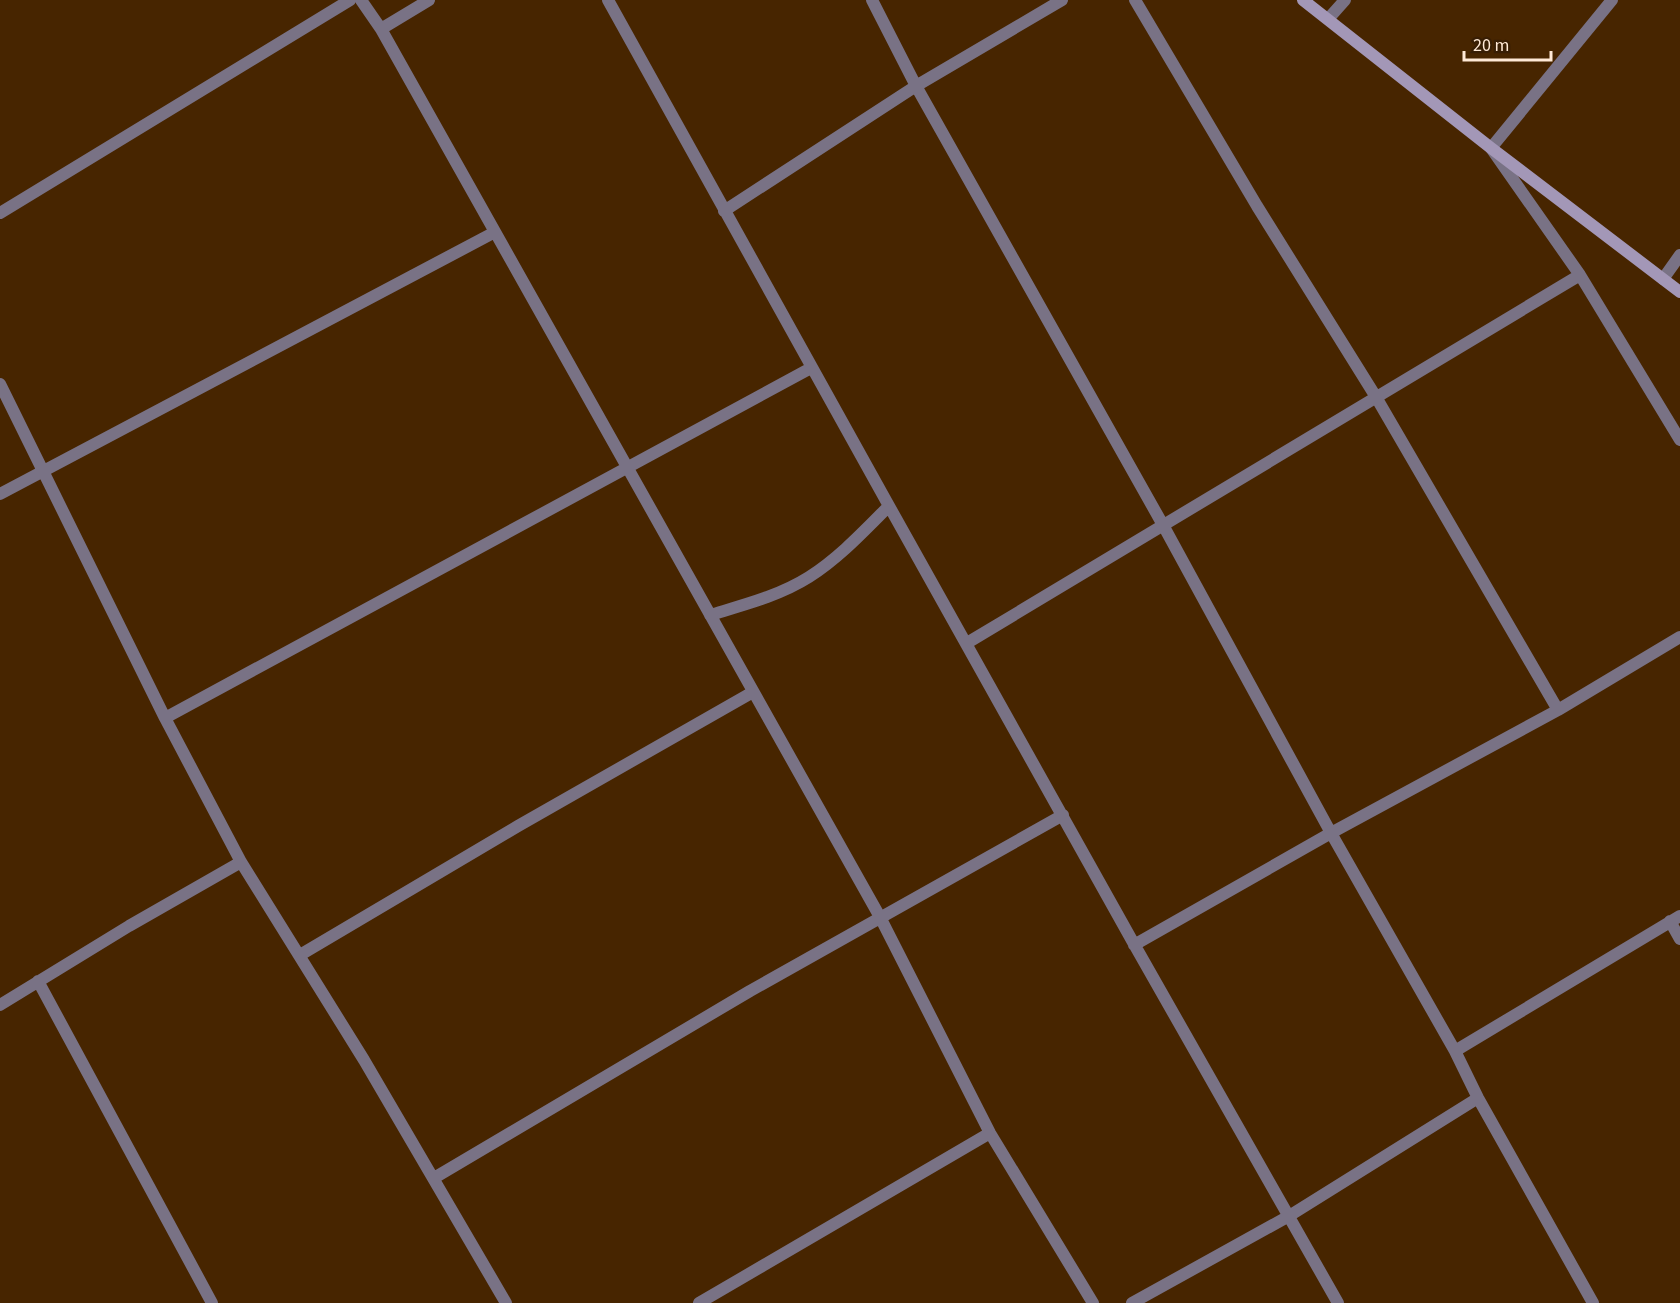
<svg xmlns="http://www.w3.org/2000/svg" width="1680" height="1303" font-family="'Source Sans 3',sans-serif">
  <rect width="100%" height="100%" fill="#472500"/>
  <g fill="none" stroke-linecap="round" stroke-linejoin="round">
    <path stroke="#797285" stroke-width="12" d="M361 0 381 29 880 917 990 1133 1093 1303
      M608 0C782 315 958 630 1134 944 1201 1064 1271 1183 1338 1303
      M872 0 916 86 1163 525 1331 833 1455 1051 1478 1098 1593 1303
      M1135 0 1257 206 1376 397 1558 710
      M1612 0 1491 148 1580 275 1680 440
      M1329 18 1345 0
      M381 29 429 0
      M724 211 916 86 1062 0
      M0 213 350 0
      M1663 279 1680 255
      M0 384 165 718 241 862 364 1060 506 1303
      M0 494 495 232
      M710 615C743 605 779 596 809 577 839 558 864 531 889 506
      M967 643 1580 275
      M165 718 811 368
      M1670 921 1680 939
      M1134 945 1331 833 1558 710 1680 637
      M300 955 518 826 753 692
      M38 981 212 1303
      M0 1005 129 926 241 862
      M1455 1051 1680 916
      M434 1178 750 991 1063 815
      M699 1303 990 1133
      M1132 1303 1289 1216 1478 1098"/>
    <path stroke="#a397b7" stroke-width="12" d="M1303 0 1491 148 1680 292"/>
  </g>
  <path d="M1464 51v9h87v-9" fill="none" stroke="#ffe9d6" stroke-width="3"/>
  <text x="1473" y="51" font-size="18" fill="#ffe9d6" stroke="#381e04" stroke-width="4.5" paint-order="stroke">20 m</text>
</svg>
